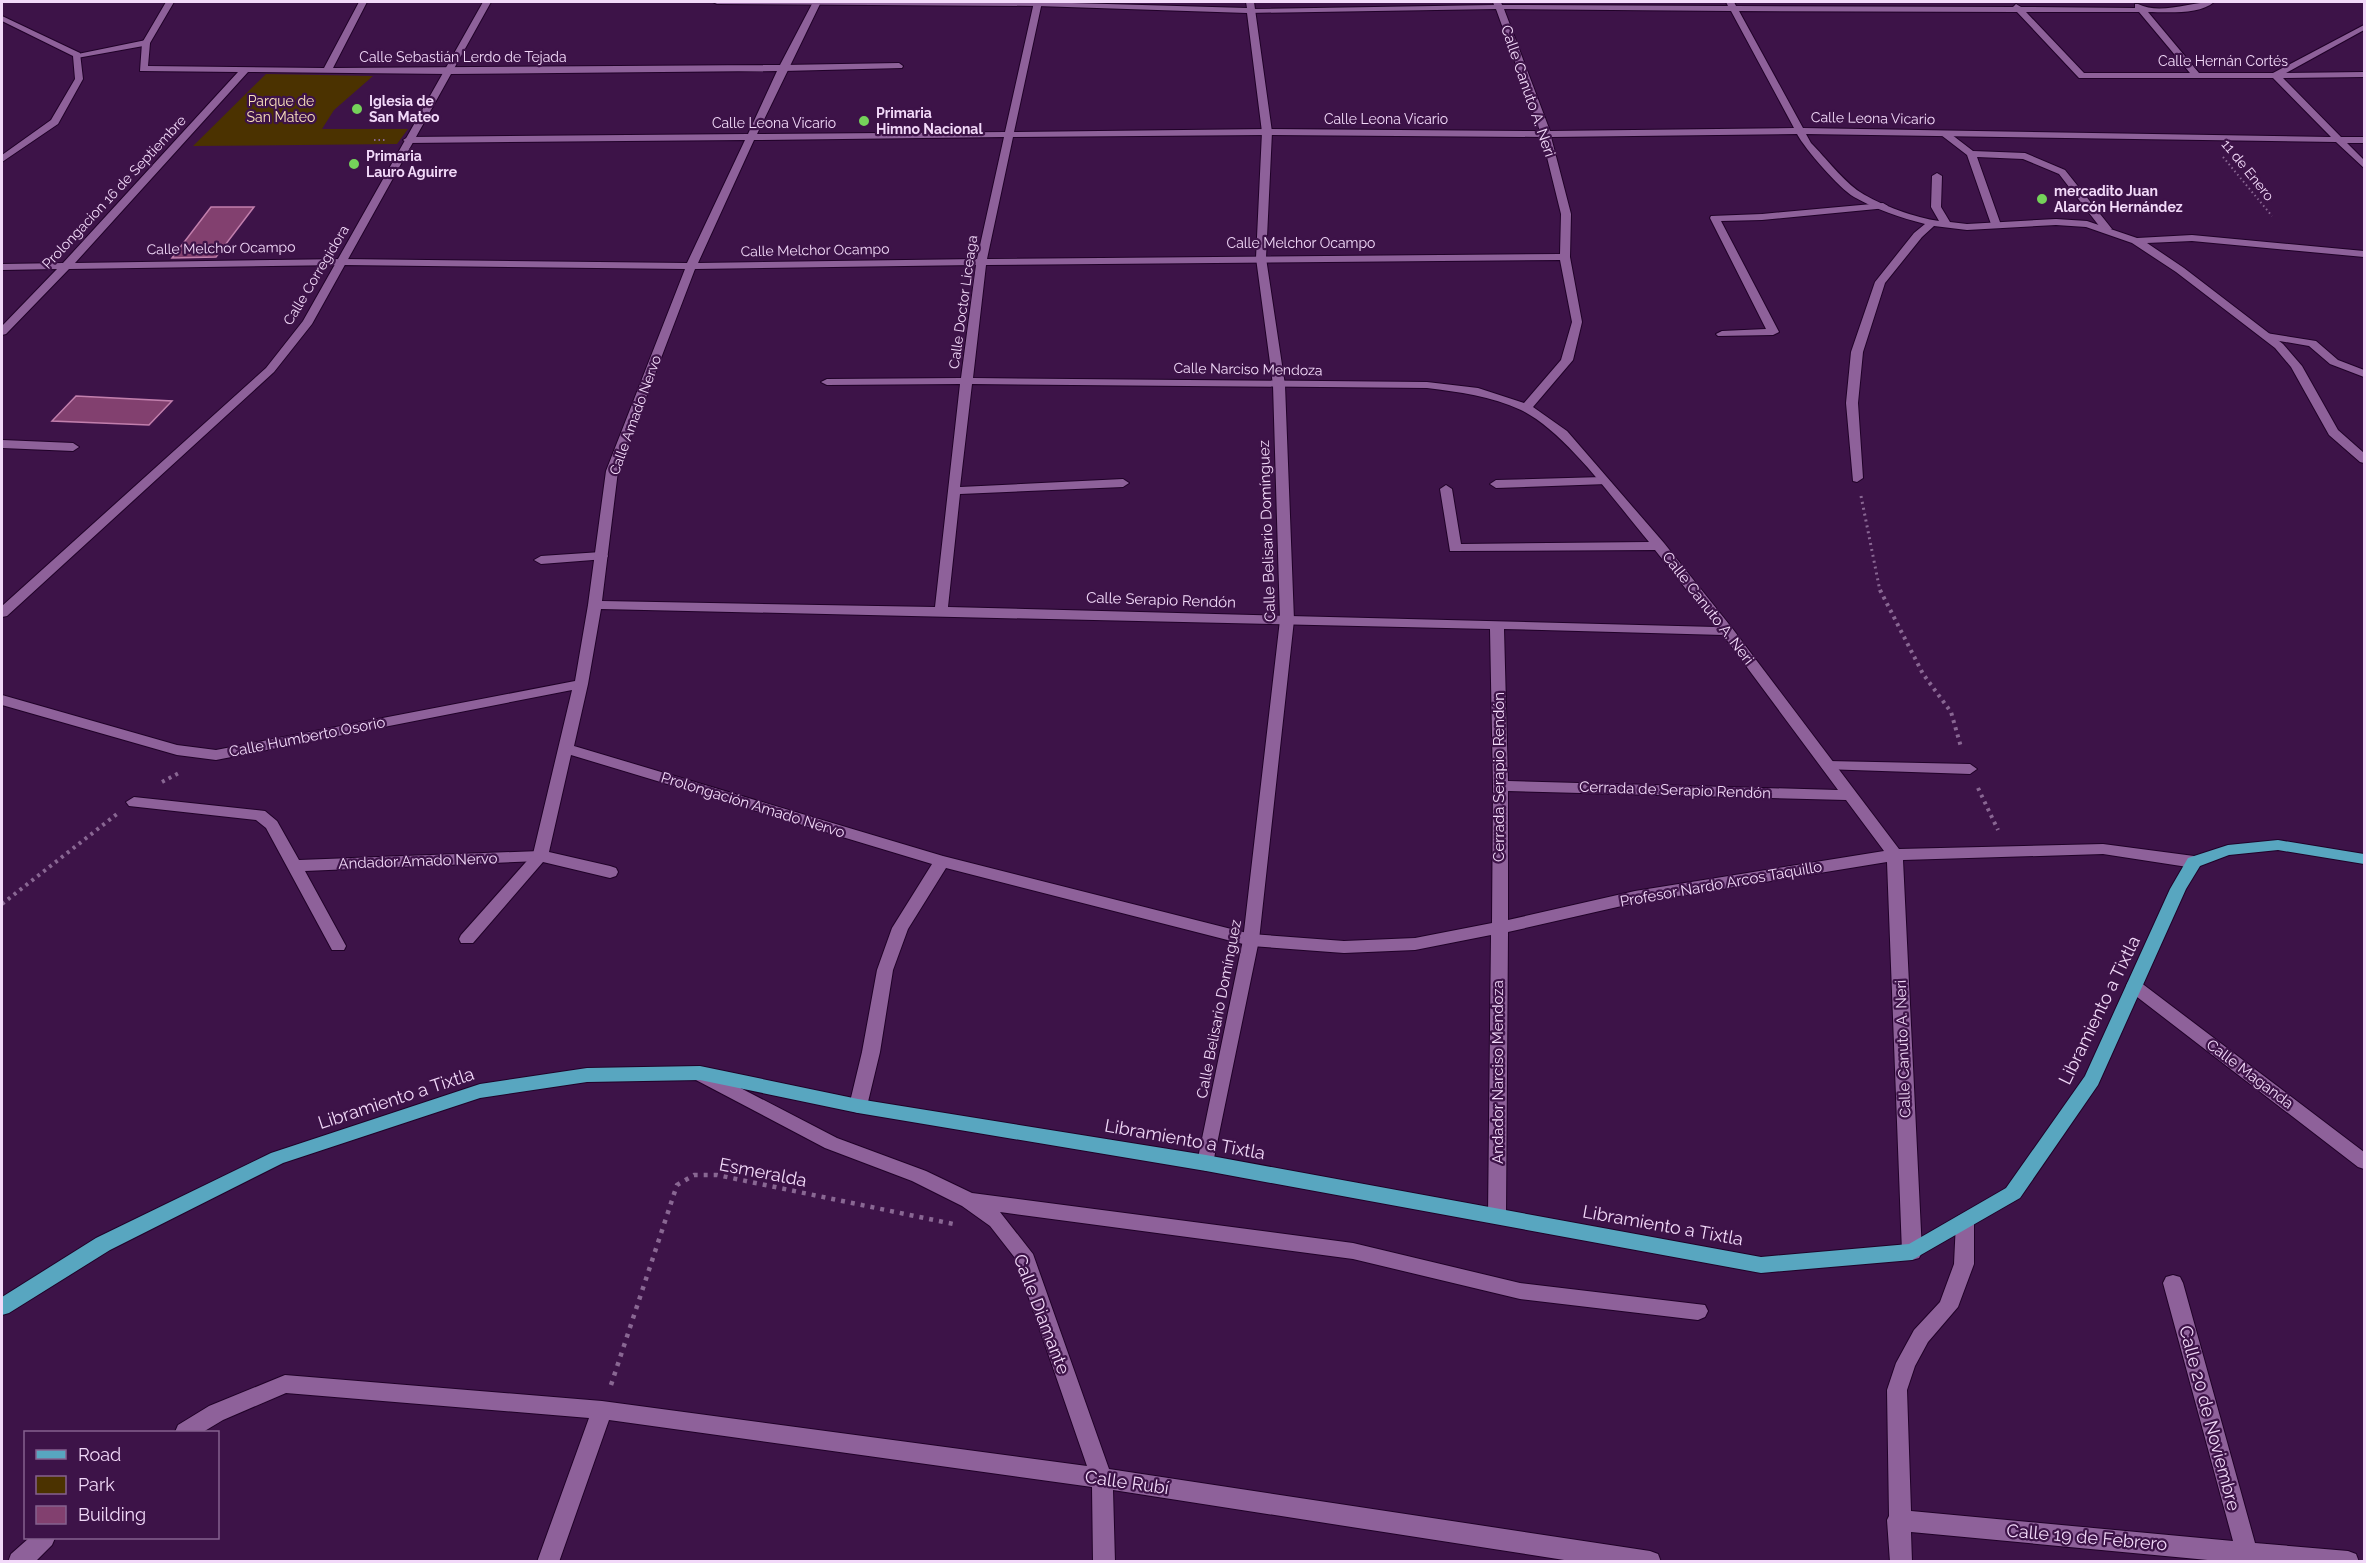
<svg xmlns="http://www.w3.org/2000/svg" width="2366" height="1563" font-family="Raleway,sans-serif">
  <rect width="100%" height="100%" fill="#3d1348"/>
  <path fill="#4b3200" d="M266 74 373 76 334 110 322 129H408L397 144 193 146Z"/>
  <path fill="#82406f" stroke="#c27fad" stroke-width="1.5" d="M211 207H254L216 257 172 258Z
    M76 396 172 401 149 425 52 421Z"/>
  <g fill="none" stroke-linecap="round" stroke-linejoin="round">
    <defs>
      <path id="pedestrian" d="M146 40 150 43 149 45 77 58 73 55Z
        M899 63 903 66 902 68 783 71 779 68 783 65Z
        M1941 131H1947L1973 151 2025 153 2065 170 2112 229 2103 231 2059 174 2023 159 1977 157 2001 225 1992 227 1967 155 1941 135Z
        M1883 203 1888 206 1887 208 1762 220 1721 221 1779 332 1773 335 1718 336 1716 334 1722 331 1766 329 1710 218 1711 216 1762 214Z
        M2266 333 2316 341 2338 360 2364 370V377L2330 364 2309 346 2262 338V334Z
        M1603 477 1609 481 1607 484 1496 488 1490 484 1496 480Z
        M601 552 606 553 608 556 606 559 541 564 534 560 541 556Z
        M1828 761 1970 764 1977 769 1970 774 1823 769 1821 766Z
        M134 797 265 811 277 821 299 860 540 851 546 852 548 856 546 860 540 861 305 871 346 946 344 950H332L266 828 256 820 129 806 126 802Z"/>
      <path id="minor" d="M166 2H174L150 43 148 66 324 68 359 2H367L333 68 780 65 813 2H821L757 134 1005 132 1034 2H1042L1014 132 1267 129 1540 131 1496 9 1247 13V9H1250L1494 5 1493 2H1501L1502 5 1728 6 1726 2H1734L1736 6 2013 7 2016 4 2021 7 2135 8V4H2138C2160 15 2189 2 2214 2 2200 15 2166 12 2148 12L2199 73H2273L2364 25V30L2286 73 2364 72V77L2283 78 2341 137H2364V143H2347L2364 160V168L2336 142 1806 134 1811 143C1825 157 1844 182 1860 192 1880 205 1916 218 1939 221L1931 207 1932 176 1937 173 1942 176 1941 207 1950 222 1967 224 2056 219 2087 221 2137 238 2192 235 2364 251V257L2192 241 2147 243 2184 268 2283 344 2302 366 2338 430 2364 453V463L2360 462 2329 435 2291 367 2275 348 2176 272 2132 243 2086 227 2056 225 1967 230 1934 226 1922 237 1885 283 1863 352 1858 403 1863 478 1857 482 1853 481 1846 403 1851 352 1875 282 1914 233 1925 224C1901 218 1875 209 1854 197 1839 188 1805 149 1797 134L1551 137 1571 214 1570 257 1582 322 1573 360 1533 407 1567 431 1664 543 1732 628 1899 849 2103 844 2194 856 2200 858 2202 862 2200 866 2194 868 2103 854 1903 860 1922 1252 1919 1258 1912 1260 1905 1258 1902 1252 1887 862 1635 903 1508 932 1506 1216 1504 1222 1497 1224 1490 1222 1488 1216 1491 935 1415 950 1344 953 1251 946 946 868 908 929 893 970 880 1052 867 1106 864 1111 858 1113 852 1111 849 1106 862 1052 877 970 892 928 932 864 571 755 549 852 610 866 616 868 618 872 616 876 610 878 543 862 473 943H461L459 939 461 935 533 854 572 690 216 760 177 755 2 705V695L177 745 216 750 575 681 588 605 606 471 685 269 344 265 69 269 6 334 2 335V326L57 269 2 270V264L63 263 238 72 140 71 142 43ZM1504 9 1731 11 1794 128 1550 131ZM1739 11 2017 12 2079 78H2273L2331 137 1803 128ZM2026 12H2139L2190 73H2084ZM777 71 748 134 408 137 403 140 408 143 745 140 687 263 344 259 75 263 248 72 449 74ZM1267 135 1542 137 1561 214 1560 254 987 259 1013 137ZM1004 137 977 259 698 263 754 140ZM1560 260 1572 322 1561 360 1524 403 1478 388 1427 382 973 378 986 265ZM976 265 961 378 827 379 821 382 827 385 960 384 935 607 602 601 618 471 695 269ZM972 384 1427 388C1459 392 1491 396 1521 410 1566 432 1616 503 1649 542L1461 544 1452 489 1446 485 1440 489 1450 551 1655 550 1716 627 948 607 960 494 1123 487 1129 483 1123 479 960 487ZM601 609 1490 629 1493 786 1492 923 1415 938 1344 941 1251 934 943 856 574 746 588 684ZM1504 629 1723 635 1838 790 1508 781ZM1508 791 1846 800 1884 851 1635 891 1508 920Z
        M2 16 80 53 83 79 58 124 2 162V155L51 120 75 79 73 56 2 21Z
        M2 440 73 443 79 447 73 451 2 448Z
        M2134 980 2140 982 2364 1152V1169L2358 1167 2128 990 2126 986 2128 982Z
        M702 1068 837 1138 926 1171 972 1193 1353 1243 1520 1283 1705 1305 1708 1311 1705 1317 1698 1320 1520 1299 1353 1259 1000 1212 1033 1254 1109 1469 1650 1551 1658 1554 1661 1562H1577L1113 1490 1115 1562H1093L1092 1487 609 1420 559 1562H537L589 1418 286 1393 223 1420 203 1432H175L178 1425 209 1406 285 1375 602 1401 1087 1466 1015 1258 990 1226 962 1206 912 1181 825 1148 696 1080 693 1075 696 1070Z
        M1965 1214 1972 1216 1974 1222V1264L1958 1307 1928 1342 1915 1366 1907 1390 1911 1511 2233 1541 2163 1283 2166 1277 2173 1275 2180 1277 2183 1283 2255 1543 2348 1551 2356 1554 2359 1562H2229L1911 1532 1912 1562H1890L1887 1520 1889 1516 1887 1390 1896 1363 1914 1330 1940 1302 1954 1264 1956 1222 1958 1216Z
        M29 1538H55L52 1545 35 1562H8L11 1554Z"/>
      <path id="tertiary" d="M483 2H491L312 324 274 372 7 616 2 617V606L266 368 303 321Z
        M713 2H1037L1247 8 1246 2H1254L1272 132 1266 258 1285 385 1294 620 1259 940 1212 1168 1206 1171 1200 1168 1197 1163 1243 940 1280 620 1273 385 1256 258 1262 132 1247 13 1037 6 717 4Z"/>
      <path id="primary" d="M2278 840 2364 854V864L2278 850 2229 855 2200 866 2186 889 2098 1085 2020 1198 1912 1260 1761 1273 1206 1171 858 1113 700 1080 587 1082 480 1098 283 1163 110 1250 9 1313 2 1315V1297L96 1238 271 1153 480 1084 587 1068 700 1066 858 1099 1206 1155 1761 1257 1909 1244 2006 1188 2085 1076 2170 889 2188 858 2228 845Z"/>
    </defs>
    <use href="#pedestrian" stroke="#200228" stroke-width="2"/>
    <use href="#minor" stroke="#200228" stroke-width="2"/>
    <use href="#tertiary" stroke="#200228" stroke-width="2"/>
    <use href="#primary" stroke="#200228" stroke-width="2"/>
    <path stroke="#896793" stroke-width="2" stroke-dasharray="1.5 3" stroke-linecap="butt" d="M374 140H386
      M2223 157 2272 216"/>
    <path stroke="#896793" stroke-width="3" stroke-dasharray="2 4" stroke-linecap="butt" d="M1861 496 1880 591"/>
    <path stroke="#896793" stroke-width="4" stroke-dasharray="3 4.5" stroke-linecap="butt" d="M1880 590 1923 674 1951 712 1961 747
      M162 782 179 773
      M1978 788 1998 830
      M2 904 117 814"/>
    <path stroke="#896793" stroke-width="4.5" stroke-dasharray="4 6" stroke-linecap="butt" d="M611 1385 677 1185 694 1175H717L958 1225"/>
    <use href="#pedestrian" fill="#8e619a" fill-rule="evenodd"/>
    <use href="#minor" fill="#8e619a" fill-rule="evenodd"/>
    <use href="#tertiary" fill="#8e619a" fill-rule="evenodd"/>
    <use href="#primary" fill="#58a6c0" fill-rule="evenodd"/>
  </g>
  <g fill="#75d25a" stroke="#3d1348" stroke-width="2">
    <circle cx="357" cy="109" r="6"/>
    <circle cx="864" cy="121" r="6"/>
    <circle cx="354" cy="164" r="6"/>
    <circle cx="2042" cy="199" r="6"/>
  </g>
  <g text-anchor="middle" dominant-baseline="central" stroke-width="4.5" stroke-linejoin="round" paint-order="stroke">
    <g font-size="14" fill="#f2d9f9" stroke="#3d1348">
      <text x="463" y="57">Calle Sebastián Lerdo de Tejada</text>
      <text x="2223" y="61">Calle Hernán Cortés</text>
      <text transform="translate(1873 118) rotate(1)">Calle Leona Vicario</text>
      <text x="1386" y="119">Calle Leona Vicario</text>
      <text x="774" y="123">Calle Leona Vicario</text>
      <text transform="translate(2248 170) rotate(51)">11 de Enero</text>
      <text transform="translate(114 192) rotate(-47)">Prolongacion 16 de Septiembre</text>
      <text x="1301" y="243">Calle Melchor Ocampo</text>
      <text transform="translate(221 248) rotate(-1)">Calle Melchor Ocampo</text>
      <text transform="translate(815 250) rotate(-1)">Calle Melchor Ocampo</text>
      <text transform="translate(316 275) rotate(-59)">Calle Corregidora</text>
      <text transform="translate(963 302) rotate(-82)">Calle Doctor Liceaga</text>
      <text transform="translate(1248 369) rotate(1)">Calle Narciso Mendoza</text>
      <text transform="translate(635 415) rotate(-70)">Calle Amado Nervo</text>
    </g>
    <g font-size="14" fill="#f9e1bb" stroke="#3d1348">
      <text x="281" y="101">Parque de<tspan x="281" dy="16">San Mateo</tspan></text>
    </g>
    <g font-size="14" font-weight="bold" fill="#f2d9f9" stroke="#3d1348" text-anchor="start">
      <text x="369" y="101">Iglesia de<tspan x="369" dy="16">San Mateo</tspan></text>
      <text x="876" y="113">Primaria<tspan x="876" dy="16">Himno Nacional</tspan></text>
      <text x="366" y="156">Primaria<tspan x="366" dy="16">Lauro Aguirre</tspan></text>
      <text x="2054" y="191">mercadito Juan<tspan x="2054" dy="16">Alarcón Hernández</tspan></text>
    </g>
    <g font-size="15" fill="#f2d9f9" stroke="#3d1348">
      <text transform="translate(1528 91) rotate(71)">Calle Canuto A. Neri</text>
      <text transform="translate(1267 531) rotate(-92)">Calle Belisario Domínguez</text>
      <text transform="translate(1161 600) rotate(2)">Calle Serapio Rendón</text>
      <text transform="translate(1708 608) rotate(52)">Calle Canuto A. Neri</text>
      <text transform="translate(307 737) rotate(-11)">Calle Humberto Osorio</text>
      <text transform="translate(1499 777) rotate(-90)">Cerrada Serapio Rendón</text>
      <text transform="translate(1675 790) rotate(2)">Cerrada de Serapio Rendón</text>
      <text transform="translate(753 805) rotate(17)">Prolongación Amado Nervo</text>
      <text transform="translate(418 861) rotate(-2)">Andador Amado Nervo</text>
      <text transform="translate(1721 884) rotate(-10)">Profesor Nardo Arcos Taquillo</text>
      <text transform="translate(1219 1009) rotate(-79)">Calle Belisario Domínguez</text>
      <text transform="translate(1903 1049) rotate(-92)">Calle Canuto A. Neri</text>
      <text transform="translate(1498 1072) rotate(-90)">Andador Narciso Mendoza</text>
      <text transform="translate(2250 1074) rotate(37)">Calle Maganda</text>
    </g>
    <g font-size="18" fill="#f2d9f9" stroke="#3d1348">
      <text transform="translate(2099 1010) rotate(-64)">Libramiento a Tixtla</text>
      <text transform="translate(396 1098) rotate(-18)">Libramiento a Tixtla</text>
      <text transform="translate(1185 1139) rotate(10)">Libramiento a Tixtla</text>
      <text transform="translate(763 1172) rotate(11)">Esmeralda</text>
      <text transform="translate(1663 1225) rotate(10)">Libramiento a Tixtla</text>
      <text transform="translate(1042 1314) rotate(69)">Calle Diamante</text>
      <text transform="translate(2210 1418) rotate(75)">Calle 20 de Noviembre</text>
      <text transform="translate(1127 1482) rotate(8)">Calle Rubí</text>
      <text transform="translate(2087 1537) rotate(5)">Calle 19 de Febrero</text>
    </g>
  </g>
  <rect width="2366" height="1563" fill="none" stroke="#f2d9f9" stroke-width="6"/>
  <rect x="24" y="1431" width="195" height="108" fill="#3d1348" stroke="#85628f" stroke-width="1.5"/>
  <rect x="36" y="1450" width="30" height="9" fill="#58a6c0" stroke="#85628f" stroke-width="1.5"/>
  <text x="78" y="1461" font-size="18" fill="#f2d9f9">Road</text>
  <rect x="36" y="1476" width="30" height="18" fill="#4b3200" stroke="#85628f" stroke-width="1.5"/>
  <text x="78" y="1491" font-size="18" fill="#f2d9f9">Park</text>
  <rect x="36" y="1506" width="30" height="18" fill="#82406f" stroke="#85628f" stroke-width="1.5"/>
  <text x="78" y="1521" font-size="18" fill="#f2d9f9">Building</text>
</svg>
